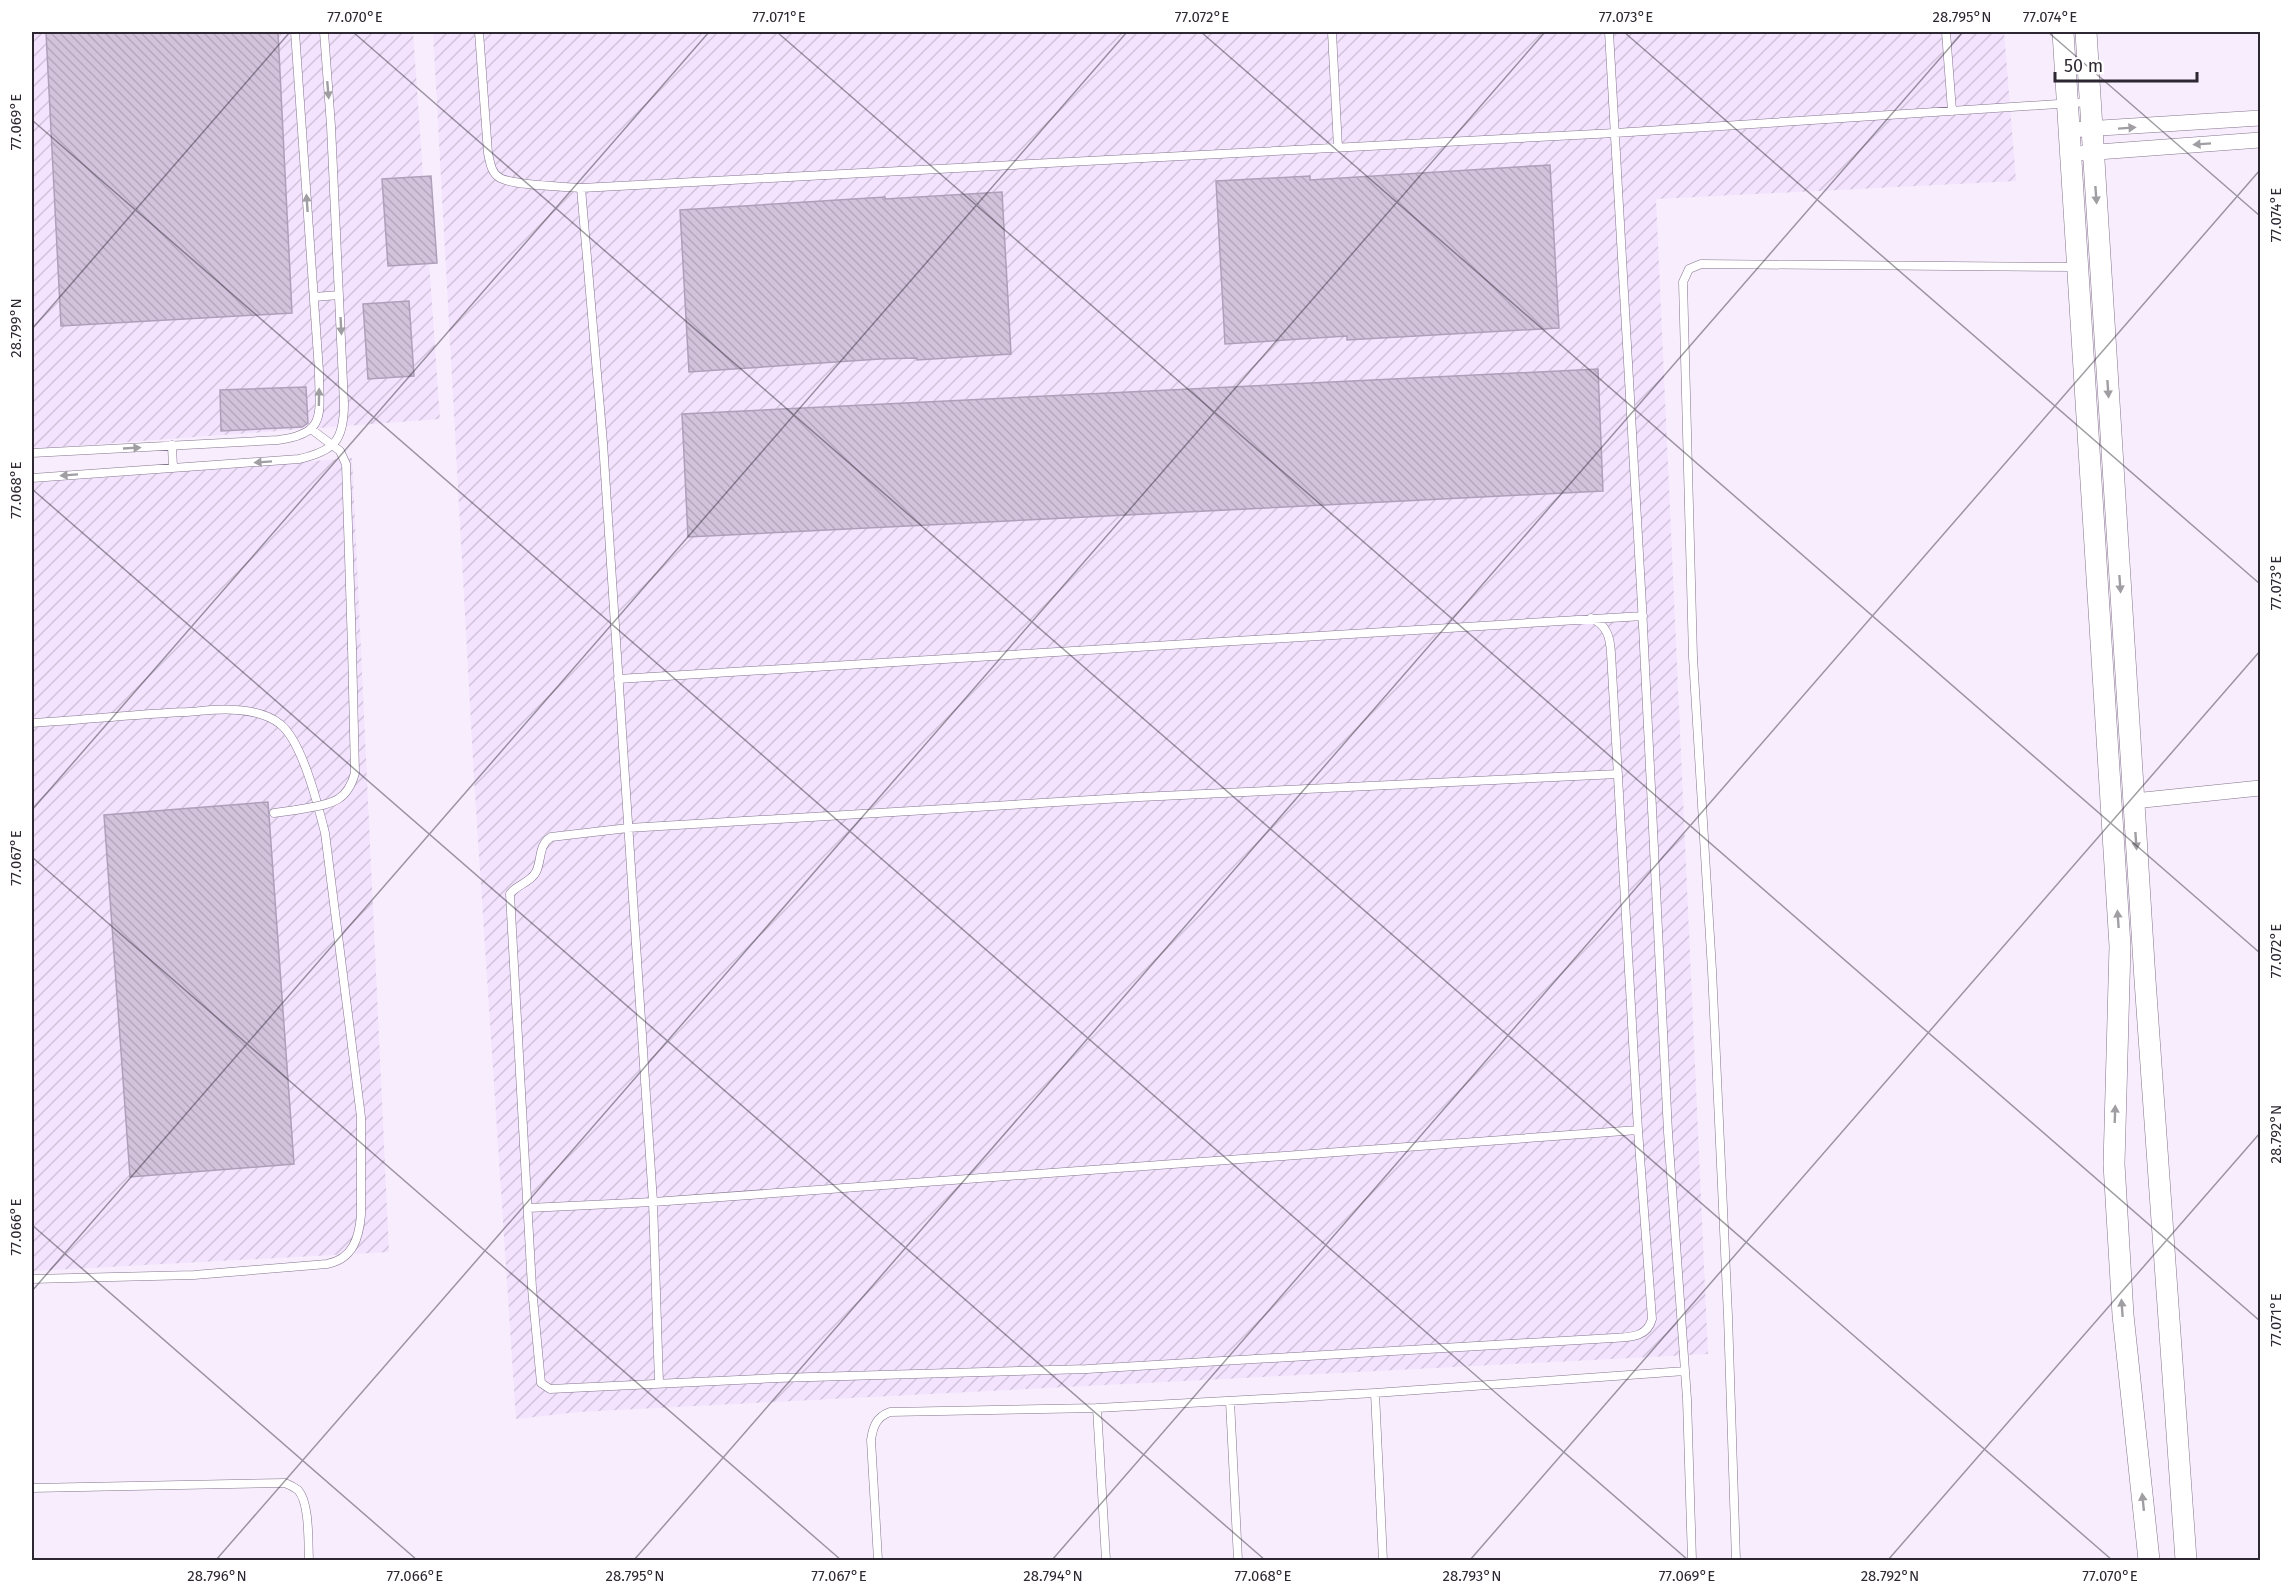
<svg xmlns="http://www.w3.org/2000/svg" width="2292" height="1592" font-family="'Fira Sans',sans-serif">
  <defs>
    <pattern id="industrial-furrows" width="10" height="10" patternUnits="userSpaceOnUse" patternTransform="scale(1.5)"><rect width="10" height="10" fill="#f3e3fe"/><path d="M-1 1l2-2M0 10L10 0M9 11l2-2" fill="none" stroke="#d1c3da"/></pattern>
    <pattern id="building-back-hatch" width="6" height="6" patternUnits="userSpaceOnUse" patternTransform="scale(1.5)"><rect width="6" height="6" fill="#d2c2dc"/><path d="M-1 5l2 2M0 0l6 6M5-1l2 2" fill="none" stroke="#b5a7bd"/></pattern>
  </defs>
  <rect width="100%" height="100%" fill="#f7edfd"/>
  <path fill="url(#industrial-furrows)" d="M32 32H413L440 419 32 449Z
    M433 32H2004L2016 181 1656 199 1708 1354 578 1412 516 1419 474 778Z
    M352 458 389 1252 32 1271V483Z"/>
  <path fill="url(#building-back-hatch)" stroke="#afa0b9" stroke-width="1.5" d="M46 32H278L292 313 61 326Z
    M1550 165 1559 328 1347 340V336L1225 344 1216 181 1310 176V180Z
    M431 176 437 263 388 266 382 179Z
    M1002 192 1011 354 917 360V358L880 359 689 372 680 210 885 197V199Z
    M409 301 414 376 368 379 363 304Z
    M1598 369 1603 491 688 537 682 414Z
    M306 387 308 423 302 427 221 431 220 390Z
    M268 802 294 1164 130 1177 104 815Z"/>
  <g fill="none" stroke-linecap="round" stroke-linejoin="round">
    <defs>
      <path id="lane" d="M479 32 488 153C490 162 491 173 500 178 516 186 562 186 581 188L1615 133 2088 102
        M1332 32 1338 148
        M1609 32 1642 606 1668 1132 1687 1399 1692 1560
        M1946 32 1952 111
        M581 188 603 443 653 1202 659 1383
        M314 297 339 295
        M311 429 340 451 346 464 352 648
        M172 445 173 468
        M32 453 278 440C328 434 319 413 319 371L295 32
        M32 478 299 459C334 451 344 441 344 404L331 126 324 32
        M1591 618C1607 625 1610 637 1611 653L1638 1130 1652 1319C1647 1338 1629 1337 1613 1338L1087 1369 778 1378 550 1389 541 1383 532 1288 510 894C516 885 530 883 536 872 542 860 538 845 551 837L628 828 1140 797 1618 774
        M618 679 1643 616
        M32 723C83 720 135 714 187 712 203 711 221 708 237 710 251 711 269 715 280 724 302 741 318 805 325 833L361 1117V1215C359 1238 353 1259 327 1264L194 1275 32 1279
        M274 813 296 810
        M528 1208 653 1202 1638 1130
        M1375 1393 1383 1560
        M1230 1401 1238 1560
        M1097 1408 1106 1560
        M32 1488 285 1483C290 1485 294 1487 298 1490 310 1503 308 1543 309 1560
        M878 1560 871 1440C873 1427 876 1417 890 1412L1097 1408 1375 1393 1685 1371
        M1736 1560 1728 1316 1712 970 1693 657 1683 282 1689 269 1701 264 2075 267"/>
      <path id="street" d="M2069 130 2260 118
        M2084 153 2260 140
        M2134 801 2260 788"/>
      <path id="secondary" d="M2063 32 2120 946 2114 1164 2123 1315 2149 1560
        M2086 32 2145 980 2186 1560"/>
    </defs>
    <use href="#lane" stroke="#83748c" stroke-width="9"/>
    <use href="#street" stroke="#83748c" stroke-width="16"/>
    <use href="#secondary" stroke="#83748c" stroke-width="22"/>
    <use href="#lane" stroke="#fff" stroke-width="8"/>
    <use href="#street" stroke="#fff" stroke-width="15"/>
    <use href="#secondary" stroke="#fff" stroke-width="21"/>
    <defs>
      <path id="lane-bridge" d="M296 810C326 804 346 806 355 773L352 648"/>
    </defs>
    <use href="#lane-bridge" stroke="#83748c" stroke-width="9" stroke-linecap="butt"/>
    <use href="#lane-bridge" stroke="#fff" stroke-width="8"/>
  </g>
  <defs><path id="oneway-solid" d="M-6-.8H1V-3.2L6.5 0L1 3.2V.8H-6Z" transform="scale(1.5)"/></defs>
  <g fill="#a09ea2">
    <use href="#oneway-solid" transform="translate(328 90) rotate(85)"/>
    <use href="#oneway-solid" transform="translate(2127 128) rotate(-4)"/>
    <use href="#oneway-solid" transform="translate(2202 144) rotate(176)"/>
    <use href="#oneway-solid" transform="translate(2096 195) rotate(86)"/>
    <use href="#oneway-solid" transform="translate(307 203) rotate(-94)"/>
    <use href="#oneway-solid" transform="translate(341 326) rotate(87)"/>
    <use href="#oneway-solid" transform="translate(2108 389) rotate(86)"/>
    <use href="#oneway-solid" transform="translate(319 397) rotate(-89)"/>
    <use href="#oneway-solid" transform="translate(132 448) rotate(-3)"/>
    <use href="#oneway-solid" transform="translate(263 462) rotate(176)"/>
    <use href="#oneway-solid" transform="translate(69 475) rotate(176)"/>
    <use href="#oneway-solid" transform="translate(2120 584) rotate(86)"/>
    <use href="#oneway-solid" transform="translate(2136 841) rotate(86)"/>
    <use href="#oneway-solid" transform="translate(2118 919) rotate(-94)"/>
    <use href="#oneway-solid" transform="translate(2115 1114) rotate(-88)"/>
    <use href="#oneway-solid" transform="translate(2122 1308) rotate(-94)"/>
    <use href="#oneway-solid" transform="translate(2143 1502) rotate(-96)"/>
  </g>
  <path fill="none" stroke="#2d2731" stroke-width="1.5" stroke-opacity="0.45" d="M353 32 2112 1560M777 32 2260 1321M1201 32 2260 953M1624 32 2260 584M2048 32 2260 216M32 120 1688 1560M32 329 290 32M32 489 1265 1560M32 810 709 32M32 857 841 1560M32 1225 417 1560M32 1291 1127 32M216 1560 1545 32M634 1560 1963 32M1052 1560 2260 170M1470 1560 2260 651M1888 1560 2260 1133"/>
  <rect width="2292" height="1592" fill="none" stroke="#ffffff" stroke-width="66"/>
  <path d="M2055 72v9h142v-9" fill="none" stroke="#2d2731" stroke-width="3"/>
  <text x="2064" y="72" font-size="18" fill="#2d2731" stroke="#ffffff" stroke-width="4.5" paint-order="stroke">50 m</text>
  <rect x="33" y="33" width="2226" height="1526" fill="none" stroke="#2d2731" stroke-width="2"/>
  <g font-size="15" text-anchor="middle" fill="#2d2731">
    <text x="355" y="22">77.070°E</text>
    <text x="779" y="22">77.071°E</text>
    <text x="1202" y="22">77.072°E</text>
    <text x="1626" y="22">77.073°E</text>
    <text x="1962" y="22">28.795°N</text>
    <text x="2050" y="22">77.074°E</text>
    <text transform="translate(16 122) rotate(-90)" y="5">77.069°E</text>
    <text transform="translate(2276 215) rotate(-90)" y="5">77.074°E</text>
    <text transform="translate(16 328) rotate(-90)" y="5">28.799°N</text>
    <text transform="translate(16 490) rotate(-90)" y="5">77.068°E</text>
    <text transform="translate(2276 583) rotate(-90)" y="5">77.073°E</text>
    <text transform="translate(16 858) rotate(-90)" y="5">77.067°E</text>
    <text transform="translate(2276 951) rotate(-90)" y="5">77.072°E</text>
    <text transform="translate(2276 1134) rotate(-90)" y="5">28.792°N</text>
    <text transform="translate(16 1227) rotate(-90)" y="5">77.066°E</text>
    <text transform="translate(2276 1320) rotate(-90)" y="5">77.071°E</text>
    <text x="217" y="1581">28.796°N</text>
    <text x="415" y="1581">77.066°E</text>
    <text x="635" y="1581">28.795°N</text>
    <text x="839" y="1581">77.067°E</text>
    <text x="1053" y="1581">28.794°N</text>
    <text x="1263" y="1581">77.068°E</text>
    <text x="1472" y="1581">28.793°N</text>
    <text x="1687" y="1581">77.069°E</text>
    <text x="1890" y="1581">28.792°N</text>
    <text x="2110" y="1581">77.070°E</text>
  </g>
</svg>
